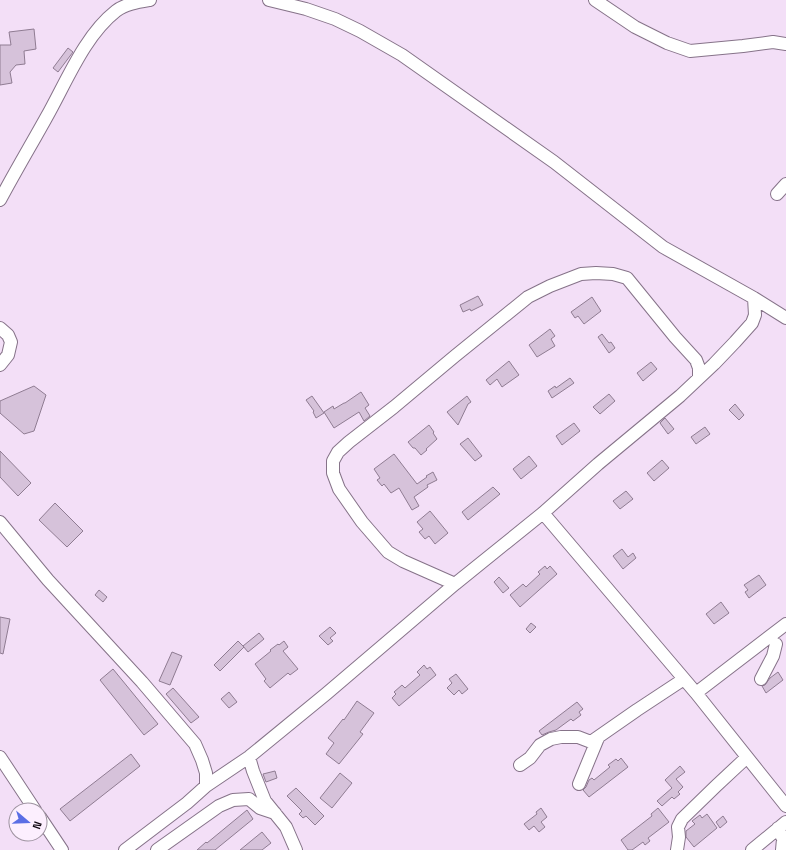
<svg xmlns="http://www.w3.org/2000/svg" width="786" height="850" font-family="'Space Grotesk',sans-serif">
  <rect width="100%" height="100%" fill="#f3dff7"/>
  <path fill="#d6c2da" stroke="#8f7c92" d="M34 29 36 49 24 51 25 64 16 65 10 72 12 83 0 85V45H11L9 32Z
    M68 48 73 52 58 72 53 68Z
    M478 296 483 305 471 311 470 309 463 312 460 305Z
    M592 297 601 311 584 324 578 316 575 318 571 312Z
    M550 329 555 336 551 339 555 346 537 357 529 345Z
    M602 334 609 343 611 342 615 348 609 353 598 337Z
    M509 361 519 375 502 387 497 379 490 385 486 380Z
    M651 362 657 369 643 381 637 373Z
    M570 378 574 383 552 398 548 391 555 386 556 388Z
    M34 386 46 395 34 431 24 434 0 413V401Z
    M361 392 369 405 365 408 370 416 364 421 359 412 334 428 324 412 333 406 334 409 344 403H345Z
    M609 394 615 401 600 414 593 407Z
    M312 396 324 413 316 418 313 412 314 411 306 400Z
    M467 396 471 402 468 404 458 425 447 412Z
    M735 404 744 415 739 420 729 410Z
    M665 418 674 429 668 434 660 423Z
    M574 423 580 431 562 445 556 436Z
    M429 425 434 432 433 433 437 439 426 449 427 450 421 455 415 448H413L408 442Z
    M705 427 710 434 696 444 691 437Z
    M468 438 482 456 475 461 460 444Z
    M0 451 31 483 18 496 0 477Z
    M394 454 417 484 427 477 426 476 433 472 437 480 427 485 428 487 414 497 419 506 412 510 399 488 391 493 384 484 382 486 377 480 380 478 374 469Z
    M529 456 537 466 521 479 513 469Z
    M662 460 669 468 654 481 647 473Z
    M493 487 500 494 468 520 462 512Z
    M626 491 633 499 620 509 613 501Z
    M55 503 83 531 67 547 39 520Z
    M430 511 448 533 435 544 429 536 425 539 419 532 423 529 417 522Z
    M622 549 628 557 633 553 636 558 623 569 613 556Z
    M545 566 547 569 550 566 557 574 520 607 510 595 523 584 526 587 540 574 538 572Z
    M759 575 766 585 749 598 745 592 748 590 744 585Z
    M499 577 509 588 503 593 494 582Z
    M99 590 107 597 103 602 95 595Z
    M721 602 729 613 714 624 706 614Z
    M0 617 10 619 3 654 0 653Z
    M531 623 536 627 530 633 526 629Z
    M330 627 336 633 330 638 333 641 328 645 319 636Z
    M259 633 264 639 248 652 243 646Z
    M238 641 244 647 220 671 214 665Z
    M284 641 288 647 283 651 298 669 290 675 288 673 270 688 264 681 266 679 255 664 271 651 270 650 278 644 279 645Z
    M172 652 182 656 170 685 159 681Z
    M424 665 427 669 430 667 436 675 399 706 392 698 396 694 394 692 402 685 405 688 420 675 417 672Z
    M113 669 158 724 144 735 100 680Z
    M778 672 783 680 766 693 762 686 765 685 770 678Z
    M456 674 468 689 462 694 459 690 454 695 447 688 452 683 449 679Z
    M173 688 199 717 191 723 166 694Z
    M229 692 237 702 229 708 221 699Z
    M357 701 374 713 360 732 363 734 339 764 326 754 334 743 328 738 343 719 344 720Z
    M577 702 583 709 579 712 581 715 573 721 571 719 556 730 549 732 542 735 539 731Z
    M131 754 140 766 70 821 60 809Z
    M621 758 628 767 589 797 583 790 586 787 589 780 592 778 594 780 610 767 608 765 616 759 618 761Z
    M680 766 685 772 676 779 683 787 678 792 680 794 674 799 672 797 662 806 657 801 672 788 665 780Z
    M275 771 277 778 266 782 263 774Z
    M340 773 352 783 332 808 320 798Z
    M296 788 324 816 315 825 306 816 303 818 299 814 302 811 287 796Z
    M541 808 547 817 541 822 545 827 539 832 534 826 529 830 524 824 537 814 536 812Z
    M658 808 669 822 648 838 650 841 645 845 643 842 632 850H628L621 840 652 816 651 814Z
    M247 810 253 819 215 850H197L206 842 207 843Z
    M707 814 717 828 694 847 686 837V831L695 824 692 821 700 815 702 818Z
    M723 816 727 822 720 828 716 822Z
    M262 832 271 843 262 850H240Z"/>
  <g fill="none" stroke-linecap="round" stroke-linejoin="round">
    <defs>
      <path id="minor" d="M269 0 306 9 335 19 360 31 402 55 554 162 663 247 754 298 786 318
        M595 0 635 27 667 43 690 51 743 46 773 42 786 44
        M777 194 786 184
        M0 200C15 172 31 145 46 118 66 83 84 36 116 11 125 4 138 2 150 0
        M0 328 8 335 11 342 8 355 0 365
        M543 513 696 693 786 806
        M0 522 48 580 142 682 195 744 202 760 206 773V786
        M455 584 403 561 388 552 362 522 339 489 333 473V461L338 452 349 442 394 407 455 356 528 297 550 286 581 274 596 273 613 274 627 278 675 337 696 360 699 368V378
        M761 679 773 656 776 644
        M696 693 786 624
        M0 757 35 810
        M249 757 253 771 265 801 286 827 296 850
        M520 765 530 758 540 745 551 739 561 737H578L591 742 637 710 684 679
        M579 784 598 738
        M40 817 62 850
        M778 828 783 839 782 850
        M125 850 187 803 206 786 249 757 326 694 455 584 543 513 598 464 680 396 714 364 735 342 752 323 755 315 754 298
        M157 850 219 806 233 800 249 799 260 808 275 813
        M677 850 679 837 678 827 682 819 716 786 746 758
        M752 850 786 822"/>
    </defs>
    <use href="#minor" stroke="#867389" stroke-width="14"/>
    <use href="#minor" stroke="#fff" stroke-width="12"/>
  </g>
  <g transform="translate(28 822) rotate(109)"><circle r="19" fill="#fceffe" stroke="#9e93a0"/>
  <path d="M0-3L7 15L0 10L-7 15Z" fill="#5a6ee5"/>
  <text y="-6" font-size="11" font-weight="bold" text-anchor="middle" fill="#110a12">N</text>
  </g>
</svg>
